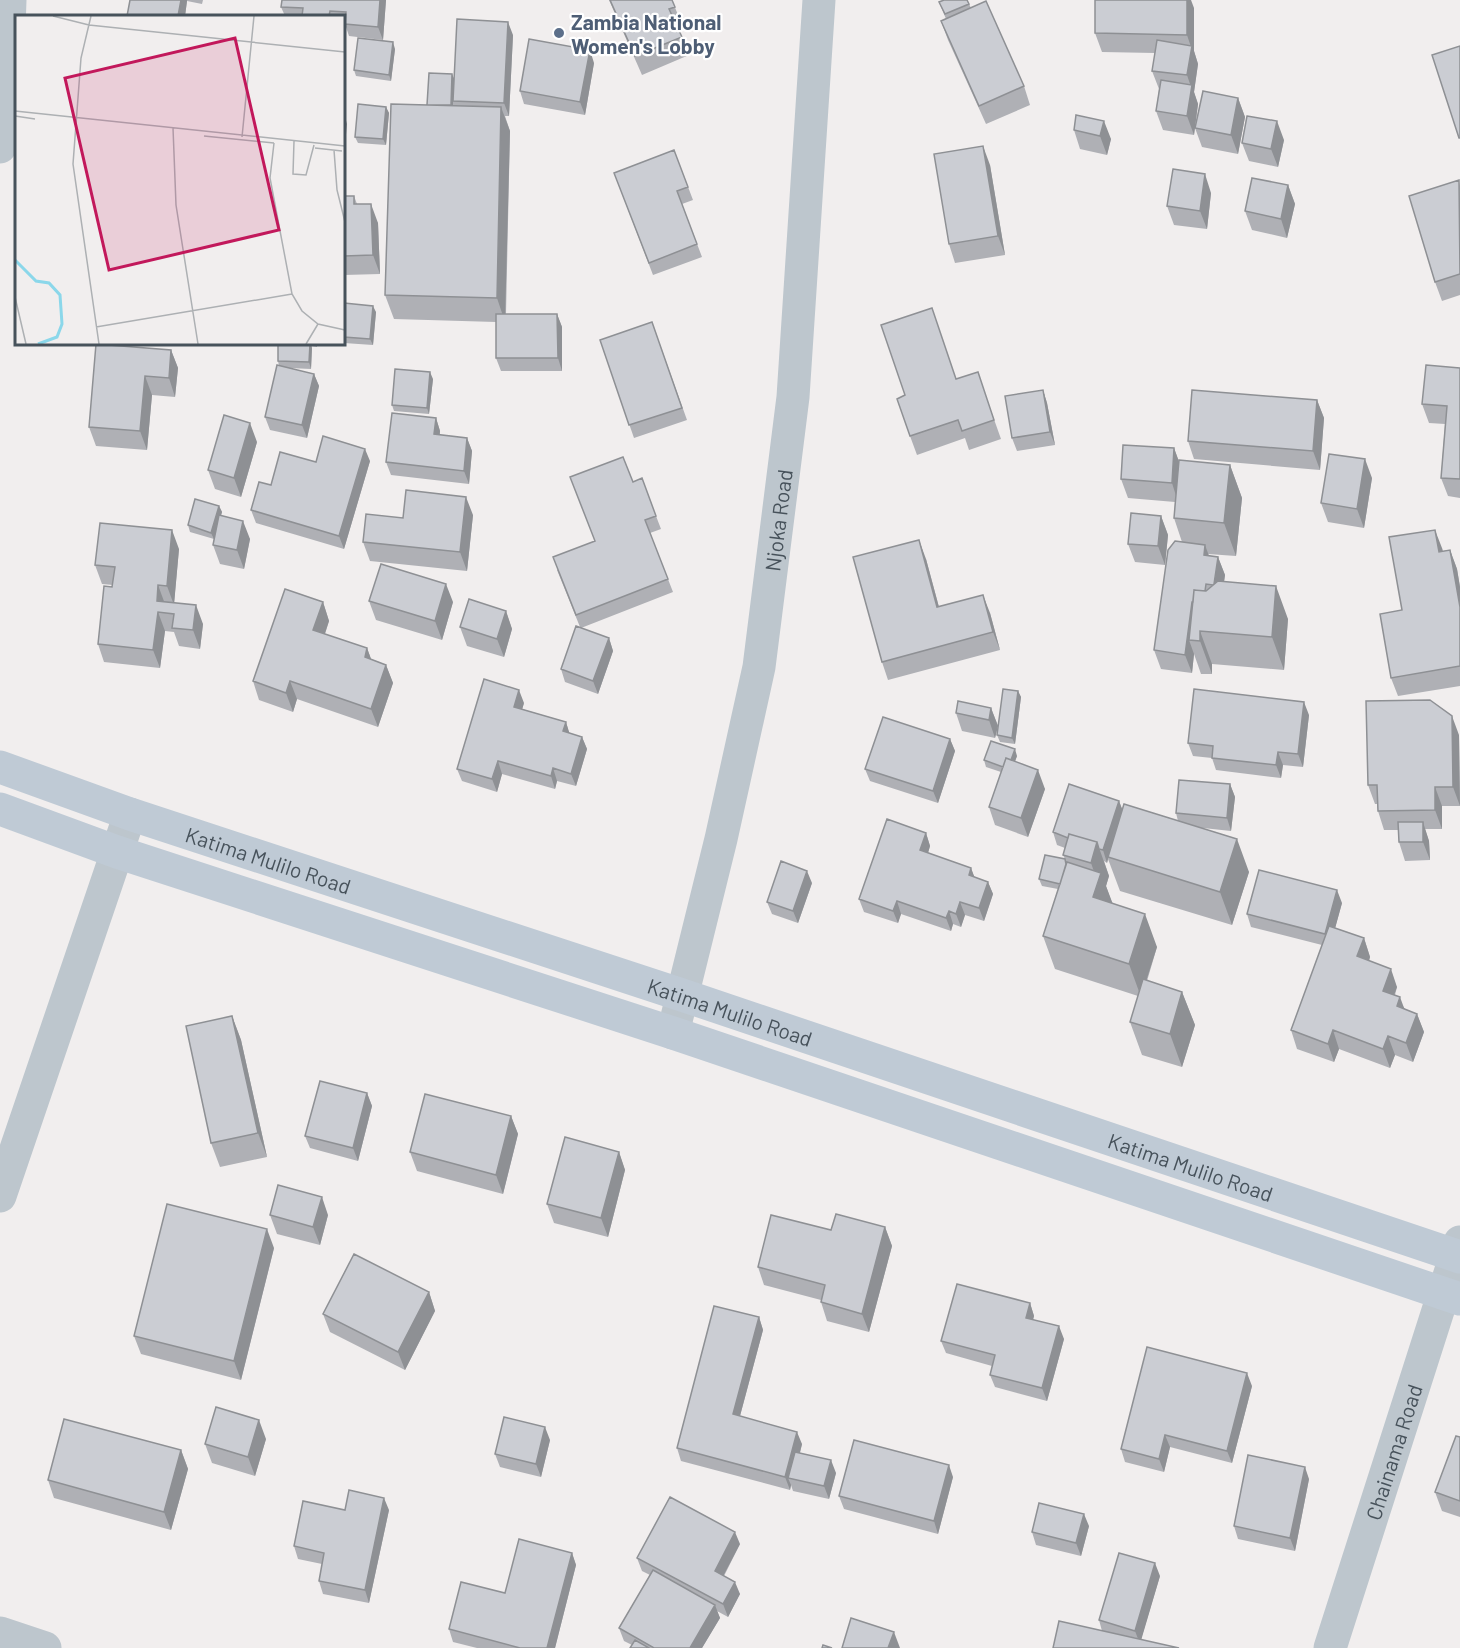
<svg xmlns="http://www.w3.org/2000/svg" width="1460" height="1648" font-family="Barlow,sans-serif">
  <rect width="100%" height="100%" fill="#f1eeee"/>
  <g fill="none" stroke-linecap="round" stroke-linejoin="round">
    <g stroke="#bdc6cd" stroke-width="33">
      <path d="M0 147 8 58 10 0"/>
      <path id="s1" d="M673 1033 721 839 759 667 793 397 819 0"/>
      <path d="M0 1196 130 814"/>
      <path d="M0 1633 45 1648"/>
      <path id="s2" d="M1330 1648 1460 1242"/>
    </g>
    <g stroke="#bfcad5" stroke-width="33">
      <path id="s3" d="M0 767 130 814 682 995 1460 1257"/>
      <path d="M0 809 117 852 673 1033 1460 1299"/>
    </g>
  </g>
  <path fill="#afb0b5" d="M130 0H203L202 4 187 1 185 16H127Z
    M282 0H386L383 40 349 36 345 24H344V16H285L281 7Z
    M609 0H672L682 25 678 27 689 55 642 75Z
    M967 0 971 8 1024 86 1030 105 986 124 948 40 941 21 946 19 939 2Z
    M1194 8V51L1198 64 1194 92 1198 104 1194 135 1163 130 1156 111 1159 89 1152 71 1155 53 1102 52 1095 33Z
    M513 35 509 116H505L510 131 506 314H557L562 327V371H501L496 358V322L394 319 385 295 452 74 454 79Z
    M395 49 391 81 356 76 354 70Z
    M594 63 585 115 524 104 520 91Z
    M1238 98 1245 117 1238 154 1202 147 1195 128Z
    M386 107 389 113 386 145 358 143 355 137Z
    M1076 115 1111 139 1107 155 1080 149 1074 130Z
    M1284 140 1278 167 1249 161 1242 143Z
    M674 150 693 200 682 204 702 257 653 275 614 173Z
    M990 165 1005 255 955 263 949 244Z
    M1460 182V295L1442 301 1435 282Z
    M1288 185 1295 204 1287 238 1252 230 1245 211Z
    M1211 193 1207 229 1174 225 1167 206Z
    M344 196H354L357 204 378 223 380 274 344 275Z
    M344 303 376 312 373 345 344 343Z
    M652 322 687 420 634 438 600 340Z
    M278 344H317V347L312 346 311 369 289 368 314 374 319 386 307 438 270 430 265 417 279 366 278 361Z
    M171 350 178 368 175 397 152 395 147 450 96 446 89 427Z
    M1460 368V498L1448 496 1441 478 1445 424 1429 423 1422 404Z
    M433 379 429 414 394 411 392 405Z
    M957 379 984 391 1001 439 969 450 965 438 917 455 910 436Z
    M1043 390 1047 403 1055 445 1017 451 1012 438Z
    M1317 400 1324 418 1320 470 1194 459 1188 441Z
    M436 418 440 431V435L467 438 472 451 469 484 391 475 386 462Z
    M257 442 241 497 215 489 208 470Z
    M1174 448 1179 462 1230 465 1242 498 1236 556 1208 554 1209 556 1218 557 1225 575 1224 581 1288 619 1284 670 1212 664V674H1201L1194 654 1192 673 1161 669 1154 650 1182 542 1174 518 1175 502 1128 498 1121 479Z
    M370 461 344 549 256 523 251 510 271 485 316 462Z
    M1372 478 1364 528 1328 522 1321 503Z
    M633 482 656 516 661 529 650 533 673 592 581 628 609 638 613 651 598 694 565 682 561 669 580 627 557 570 595 541Z
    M219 506 222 512 221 515 250 539 244 569 220 564 213 545 214 539 190 532 188 525Z
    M473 515 467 571 370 561 363 542 403 518Z
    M1161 516 1168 535 1165 565 1135 562 1128 544Z
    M1442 548 1443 551 1450 550 1457 569 1460 587V686L1398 696 1391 678 1402 610Z
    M179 549 174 603 203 624 200 649 179 646 174 632 165 631 160 668 104 662 98 644 113 585 102 584 95 565Z
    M926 559 939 607 990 613 1000 650 888 680 882 662Z
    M369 601 453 602 442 640 376 620Z
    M323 602 329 621 325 634 367 648 371 659 386 665 393 683 378 727 297 699 293 712 259 700 253 681Z
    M506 611 512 629 504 657 467 646 460 627Z
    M1018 691 1021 697 1015 744 1000 742 997 735Z
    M524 703 522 709 566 722 569 733 582 737 587 749 576 786 557 781 555 789 502 774 497 792 462 781 457 769Z
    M991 708 998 726 995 738 962 731 956 713Z
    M1309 715 1303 767 1283 765 1281 778 1216 770 1212 758 1193 756 1188 743Z
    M1459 735 1460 806H1442V829H1425L1429 841 1430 860 1405 861 1399 842 1398 830H1384L1378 811 1377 804H1375L1368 785Z
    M950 739 955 751 938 803 870 781 865 769Z
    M1017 756 1015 761 1045 789 1028 837 995 825 989 807 1001 772 986 767 984 760Z
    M1230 784 1235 797 1231 831 1203 828 1249 872 1232 925 1120 891 1108 859 1107 863 1104 861 1109 876 1106 886 1112 903 1157 947 1147 981 1182 992 1195 1025 1182 1067 1142 1055 1130 1022 1138 996 1055 969 1043 936 1058 889 1042 886 1039 879 1065 859 1063 855 1065 848 1057 845 1053 832 1119 801 1122 809 1178 821 1176 813Z
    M926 833 930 846 928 853 971 868 974 877 988 882 993 894 984 921 965 915 961 927 953 924 951 931 901 914 898 923 864 912 859 899Z
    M812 883 798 923 772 914 767 902Z
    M1342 903 1335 928 1364 938 1370 957 1369 961 1397 987 1395 995 1405 1009 1417 1014 1424 1032 1413 1062 1395 1055 1390 1068 1339 1049 1334 1062 1297 1049 1291 1030 1322 945 1251 927 1247 914Z
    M232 1016 241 1040 267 1157 220 1167 211 1143Z
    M367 1093 372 1106 358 1161 310 1148 305 1136Z
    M511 1116 518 1134 503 1194 417 1171 410 1152Z
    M619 1152 625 1170 608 1237 554 1223 547 1204Z
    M270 1215H328L320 1245 277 1234Z
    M885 1227 892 1246 869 1332 827 1321 821 1302V1300L764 1285 758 1267 831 1230Z
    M274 1248 241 1380 141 1354 134 1336Z
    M429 1292 435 1311 405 1370 330 1332 323 1314Z
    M1030 1303 1034 1316 1033 1320 1064 1339 1047 1401 995 1387 990 1375 992 1366 946 1353 941 1341Z
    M759 1317 763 1330 740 1416 802 1444 800 1453 836 1473 829 1499 793 1491 791 1485 790 1490 681 1461 677 1448Z
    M1252 1386 1232 1463 1170 1447 1164 1472 1125 1462 1121 1449Z
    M1460 1437V1517L1442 1511 1435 1492Z
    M266 1439 255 1476 212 1463 205 1444Z
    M550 1440 541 1477 500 1467 495 1454Z
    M181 1450 188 1469 171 1530 54 1498 48 1480Z
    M953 1477 938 1534 844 1509 839 1496Z
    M1309 1479 1295 1551 1238 1539 1234 1526Z
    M389 1510 369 1603 323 1594 319 1581 322 1564 298 1559 294 1546Z
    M1089 1526 1081 1556 1036 1545 1032 1532Z
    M740 1544 724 1576 740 1594 728 1617 717 1611 720 1618 702 1648H630L632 1645 624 1641 619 1628 650 1575 642 1571 637 1558Z
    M572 1553 576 1565 555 1648H477L453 1642 449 1629Z
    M1160 1576 1141 1639 1102 1631 1099 1620Z"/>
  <path fill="#8e9094" d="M181 0H187V1L185 16H178Z
    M380 0H386L383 40 378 27Z
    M1187 0H1191L1194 8V51L1198 64 1194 92 1198 104 1194 135 1187 116 1191 87 1187 75 1191 47 1187 35Z
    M508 22 513 35 509 116 504 103Z
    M393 42 395 49 391 81 389 75Z
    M590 50 594 63 585 115 580 102Z
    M452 74 455 81 453 101V118L450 112Z
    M1238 98 1245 117 1238 154 1231 135Z
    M386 107 389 113 386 145 383 139Z
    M501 107 510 131 505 322 497 298Z
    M344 113 347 124 344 155Z
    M1104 121 1111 139 1107 155 1100 136Z
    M1277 121 1284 140 1278 167 1271 149Z
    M983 146 990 165 1005 255 998 236Z
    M1205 174 1211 193 1207 229 1200 211Z
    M1288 185 1295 204 1287 238 1281 219Z
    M371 204 378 223 380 274 373 255Z
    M373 306 376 312 373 345 370 339Z
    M557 314 562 327V371L558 358Z
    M310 344 312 348 311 369 309 362Z
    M171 350 178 368 175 397 169 378Z
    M430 372 433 379 429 414 427 408Z
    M314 374 319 386 307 438 302 425Z
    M145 376 152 395 147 450 140 431Z
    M1043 390 1047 403 1055 445 1050 432Z
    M1317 400 1324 418 1320 470 1313 451Z
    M436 418 440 431 438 447 434 434Z
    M250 423 257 442 241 497 234 478Z
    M467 438 472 451 469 484 464 471Z
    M1174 448 1181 467 1178 502 1172 483Z
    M365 449 370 461 344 549 339 536Z
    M1365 459 1372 478 1364 528 1357 509Z
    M1230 465 1242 498 1236 556 1224 523Z
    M466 497 473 515 467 571 460 552Z
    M219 506 222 512 214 539 211 533Z
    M1161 516 1168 535 1165 565 1158 546Z
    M243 521 250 539 244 569 237 550Z
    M172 530 179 549 174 605 167 586Z
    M1435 530 1442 548 1446 571 1439 552Z
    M919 540 926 559 944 626 937 607Z
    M1205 545 1212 564 1204 555Z
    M1450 550 1457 569 1460 587V607Z
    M1218 557 1225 575 1221 604 1214 585Z
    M446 584 453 602 442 640 435 621Z
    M158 585 165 604 157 601Z
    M1276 586 1288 619 1284 670 1272 637Z
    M983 595 990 613 1000 650 993 632Z
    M323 602 329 621 320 648 313 630Z
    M1192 602 1199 620 1189 640 1194 654 1192 673 1185 655Z
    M196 605 203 624 200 649 193 630Z
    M506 611 512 629 504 657 497 639Z
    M158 612 165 631 160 668 153 650Z
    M1200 631 1212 664V674L1200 641Z
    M609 638 613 651 598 694 593 681Z
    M367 648 374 667 365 657Z
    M386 665 393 683 378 727 371 709Z
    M290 681 297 699 293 712 286 693Z
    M519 690 524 703 519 720 514 707Z
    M1018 691 1021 697 1015 744 1012 738Z
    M1304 702 1309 715 1303 767 1298 754Z
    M991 708 998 726 995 738 989 720Z
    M1452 716 1459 735 1460 806 1453 787Z
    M566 722 570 735 563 731Z
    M582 737 587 749 576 786 571 774Z
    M950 739 955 751 938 803 933 791Z
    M1015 749 1017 756 1010 775 1008 768Z
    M1278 752 1283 765 1281 778 1276 765Z
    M498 761 502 774 497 792 492 779Z
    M553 768 557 781 555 789 551 776Z
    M1038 770 1045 789 1028 837 1021 818Z
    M1230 784 1235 797 1231 831 1227 818Z
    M1435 787 1442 806V829L1435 810Z
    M1119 801 1124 814 1108 857V859L1107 863 1103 850Z
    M1423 822 1429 841 1430 860 1423 842Z
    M926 833 930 846 925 863 920 850Z
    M1237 839 1249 872 1232 925 1220 892Z
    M1097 842 1109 876 1106 886 1114 907 1093 897 1098 883 1091 863Z
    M971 868 976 881 969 875Z
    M807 871 812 883 798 923 793 911Z
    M988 882 993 894 984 921 979 908Z
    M1337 890 1342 903 1330 947 1325 934Z
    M897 901 901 914 898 923 893 911Z
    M960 902 965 915 961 927 956 914Z
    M949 911 953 924 951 931 946 918Z
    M1145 914 1157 947 1141 997 1129 964Z
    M1364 938 1370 957 1364 975 1357 956Z
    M1391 969 1397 987 1389 1009 1383 991Z
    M1182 992 1195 1025 1182 1067 1170 1034Z
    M1400 997 1407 1016 1397 1006Z
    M1417 1014 1424 1032 1413 1062 1406 1043Z
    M232 1016 241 1040 267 1157 258 1133Z
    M1333 1030 1339 1049 1334 1062 1328 1044Z
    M1388 1036 1395 1055 1390 1068 1383 1049Z
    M367 1093 372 1106 358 1161 353 1148Z
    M511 1116 518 1134 503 1194 496 1175Z
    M619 1152 625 1170 608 1237 601 1218Z
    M322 1197 328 1215 320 1245 313 1227Z
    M885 1227 892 1246 869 1332 862 1314Z
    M267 1229 274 1248 241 1380 234 1361Z
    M429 1292 435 1311 405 1370 398 1352Z
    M1030 1303 1034 1316 1030 1330 1026 1318Z
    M759 1317 763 1330 737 1427 733 1414Z
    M1059 1326 1064 1339 1047 1401 1042 1388Z
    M1247 1373 1252 1386 1232 1463 1227 1451Z
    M259 1420 266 1439 255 1476 248 1457Z
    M545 1427 550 1440 541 1477 536 1464Z
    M797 1432 802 1444 793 1479 788 1478 791 1485 790 1490 785 1477Z
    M1165 1435 1170 1447 1164 1472 1159 1459Z
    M181 1450 188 1469 171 1530 164 1512Z
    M831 1460 836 1473 829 1499 824 1486Z
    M949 1465 953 1477 938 1534 934 1521Z
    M1305 1467 1309 1479 1295 1551 1290 1538Z
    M384 1498 389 1510 369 1603 365 1590Z
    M1084 1514 1089 1526 1081 1556 1076 1543Z
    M735 1532 740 1544 719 1584 715 1571Z
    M572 1553 576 1565 555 1648H547Z
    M1155 1563 1160 1576 1140 1644 1135 1631Z
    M735 1582 740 1594 728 1617 723 1604Z
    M715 1605 720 1618 702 1648H690Z
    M894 1632 900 1648H888Z"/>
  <path fill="#cbcdd3" stroke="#8e9094" stroke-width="1.5" d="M130 0H181L178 16H127Z
    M282 0H380L378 27 345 24 346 12 330 11 329 16H302L303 8 281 7Z
    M610 0H672L675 7 669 9 682 37 635 56Z
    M944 0H967L969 4 945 14 939 2Z
    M1095 0H1187V35L1095 33Z
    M986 1 1024 86 979 106 941 21Z
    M457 19 508 22 504 103 453 101Z
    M358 38 393 42 389 75 354 70Z
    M529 39 590 50 580 102 520 91Z
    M1157 40 1192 46 1187 75 1152 71Z
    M1460 46V138H1459L1432 55Z
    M429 73 452 74 451 105H427Z
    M1161 80 1192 85 1187 116 1156 111Z
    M1203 91 1238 98 1231 135 1195 128Z
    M358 104 386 107 383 139 355 137Z
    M391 104 501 107 497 298 385 295Z
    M1076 115 1104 121 1100 136 1074 130Z
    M1247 116 1277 121 1271 149 1242 143Z
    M983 146 998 236 949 244 934 154Z
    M674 150 688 187 677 191 697 244 649 263 614 173Z
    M1173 169 1205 174 1200 211 1167 206Z
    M1252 178 1288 185 1281 219 1245 211Z
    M1459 180 1460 274 1435 282 1409 196Z
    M344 196H354V204H371L373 255 344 256Z
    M344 303 373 306 370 339 344 337Z
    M932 308 956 379 978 372 994 420 962 431 958 420 910 436 897 399 905 395 881 325Z
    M496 314H557L558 358H496Z
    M652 322 682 408 629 425 600 340Z
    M96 344 171 350 169 378 145 376 140 431 89 427Z
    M278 344H310L309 362 278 361Z
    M277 365 314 374 302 425 265 417Z
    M1426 365 1460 368V479L1441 478 1447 406 1422 404Z
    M395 369 430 372 427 408 392 405Z
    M1043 390 1050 432 1012 438 1005 396Z
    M1192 390 1317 400 1313 451 1188 441Z
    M392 413 436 418 434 434 467 438 464 471 386 462Z
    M224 415 250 423 234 478 208 470Z
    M323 436 365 449 339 536 251 510 259 482 271 485 280 452 316 462Z
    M1123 445 1174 448 1172 483 1121 479Z
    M1329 454 1365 459 1357 509 1321 503Z
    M623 457 633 482 642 478 656 516 645 520 668 579 576 615 553 557 595 541 570 477Z
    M1179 460 1230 465 1224 523 1174 518Z
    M406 490 466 497 460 552 363 542 366 514 403 518Z
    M195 499 219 506 211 533 188 525Z
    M1131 513 1161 516 1158 546 1128 544Z
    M219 515 243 521 237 550 213 545Z
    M100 523 172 530 167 586 158 585 157 601 196 605 193 630 172 628 174 614 158 612 153 650 98 644 104 586 112 587 115 567 95 565Z
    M1435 530 1439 552 1450 550 1460 607V666L1391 678 1380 614 1402 610 1389 537Z
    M919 540 937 607 983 595 993 632 882 662 853 557Z
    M1175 541 1205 545 1204 555 1218 557 1214 584 1213 585 1206 584 1205 591 1194 590 1193 602H1192L1185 655 1154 650 1168 550Z
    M381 564 446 584 435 621 369 601Z
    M1218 581 1276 586 1272 637 1200 631V641L1189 640 1194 590 1206 591Z
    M285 589 323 602 313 630 367 648 365 657 386 665 371 709 290 681 286 693 253 681Z
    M469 599 506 611 497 639 460 627Z
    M576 626 609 638 593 681 561 669Z
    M484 679 519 690 514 707 566 722 563 731 582 737 571 774 553 768 551 776 498 761 492 779 457 769Z
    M1003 689 1018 691 1012 738 997 735Z
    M1194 689 1304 702 1298 754 1278 752 1276 765 1212 758 1213 746 1188 743Z
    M1430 700 1452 716 1453 787H1435V810L1378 811 1377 785H1368L1366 701Z
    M958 701 991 708 989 720 956 713Z
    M883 717 950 739 933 791 865 769Z
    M991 741 1015 749 1011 760 1006 758 1003 767 984 760Z
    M1006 758 1038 770 1021 818 989 807Z
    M1179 780 1230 784 1227 818 1176 813Z
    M1069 784 1119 801 1103 850 1099 849 1097 842 1069 834 1068 838 1053 832Z
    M1124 804 1237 839 1220 892 1108 857Z
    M887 819 926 833 920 850 971 868 969 875 988 882 979 908 960 902 956 914 949 911 946 918 897 901 893 911 859 899Z
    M1398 822H1423V842H1399Z
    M1069 834 1097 842 1091 863 1063 855Z
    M1045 855 1065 859 1066 864 1060 884 1039 879Z
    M781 861 807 871 793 911 767 902Z
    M1067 862 1101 873 1093 897 1145 914 1129 964 1043 936Z
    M1259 870 1337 890 1325 934 1247 914Z
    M1329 926 1364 938 1357 956 1391 969 1383 991 1400 997 1397 1006 1417 1014 1406 1043 1388 1036 1383 1049 1333 1030 1328 1044 1291 1030Z
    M1143 979 1182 992 1170 1034 1130 1022Z
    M232 1016 258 1133 211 1143 186 1026Z
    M320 1081 367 1093 353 1148 305 1136Z
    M425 1094 511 1116 496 1175 410 1152Z
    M565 1137 619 1152 601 1218 547 1204Z
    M278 1185 322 1197 313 1227 270 1215Z
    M167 1204 267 1229 234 1361 134 1336Z
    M836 1214 885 1227 862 1314 821 1302 825 1285 758 1267 771 1215 831 1230Z
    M354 1254 429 1292 398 1352 323 1314Z
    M957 1284 1030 1303 1026 1318 1059 1326 1042 1388 990 1375 995 1355 941 1341Z
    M714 1306 759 1317 733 1414 797 1432 785 1477 677 1448Z
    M1147 1347 1247 1373 1227 1451 1165 1435 1159 1459 1121 1449Z
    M216 1407 259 1420 248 1457 205 1444Z
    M504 1417 545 1427 536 1464 495 1454Z
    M64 1419 181 1450 164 1512 48 1480Z
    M1456 1436 1460 1437V1501L1435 1492Z
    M854 1440 949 1465 934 1521 839 1496Z
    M795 1452 831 1460 824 1486 788 1478Z
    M1248 1455 1305 1467 1290 1538 1234 1526Z
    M349 1490 384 1498 365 1590 319 1581 324 1553 294 1546 303 1501 345 1510Z
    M670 1497 735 1532 715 1571 735 1582 723 1604 637 1558Z
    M1039 1503 1084 1514 1076 1543 1032 1532Z
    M519 1539 572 1553 547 1648H520L449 1629 461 1582 505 1593Z
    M1119 1553 1155 1563 1135 1631 1099 1620Z
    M653 1570 715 1605 690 1648H654L619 1628Z
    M851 1618 894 1632 888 1648H842Z
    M1059 1621 1179 1648H1053Z
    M635 1640 649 1648H630Z
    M823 1645 832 1648H822Z"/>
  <circle fill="#5c6f8a" stroke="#fff" stroke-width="2" cx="559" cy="33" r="6"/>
  <g text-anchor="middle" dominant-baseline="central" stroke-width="4.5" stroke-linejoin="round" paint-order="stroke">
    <g font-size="21" font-weight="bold" fill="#4e5e75" stroke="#fff" text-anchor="start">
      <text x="571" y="21">Zambia National<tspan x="571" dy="24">Women's Lobby</tspan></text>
    </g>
    <g font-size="21" fill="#47525b" stroke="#fff">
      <text stroke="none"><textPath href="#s1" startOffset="524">Njoka Road</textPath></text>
      <text stroke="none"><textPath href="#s3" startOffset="284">Katima Mulilo Road</textPath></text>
      <text stroke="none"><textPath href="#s3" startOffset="770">Katima Mulilo Road</textPath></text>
      <text stroke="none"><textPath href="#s3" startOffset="1256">Katima Mulilo Road</textPath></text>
      <text stroke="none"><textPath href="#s2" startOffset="206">Chainama Road</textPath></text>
    </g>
  </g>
  <g transform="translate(15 15)">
    <rect width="330" height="330" fill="#f1eeee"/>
    <path fill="none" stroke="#8bd7ea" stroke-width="3" d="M0 245 21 266 34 268 45 280 47 309 42 322 23 329"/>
    <path fill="none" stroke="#adb0b3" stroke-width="1.5" d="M38 1 74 10 330 37M76 1 66 43 58 149 84 329M0 96 330 131M0 101 20 104M158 113 161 190 183 329M189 121 259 128M227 122 239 1M279 126 278 159 291 160 299 130M259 128 255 163 277 279 287 296 303 309 330 315M300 133 327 136M319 135 322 175 330 207M0 282 11 329M81 312 277 279M291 329 303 309"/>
    <path fill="#c2185b" fill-opacity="0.15" stroke="#c2185b" stroke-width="3" d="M220 23 264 215 94 255 50 63Z"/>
    <rect width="330" height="330" fill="none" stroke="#47525b" stroke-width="3"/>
  </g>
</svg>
